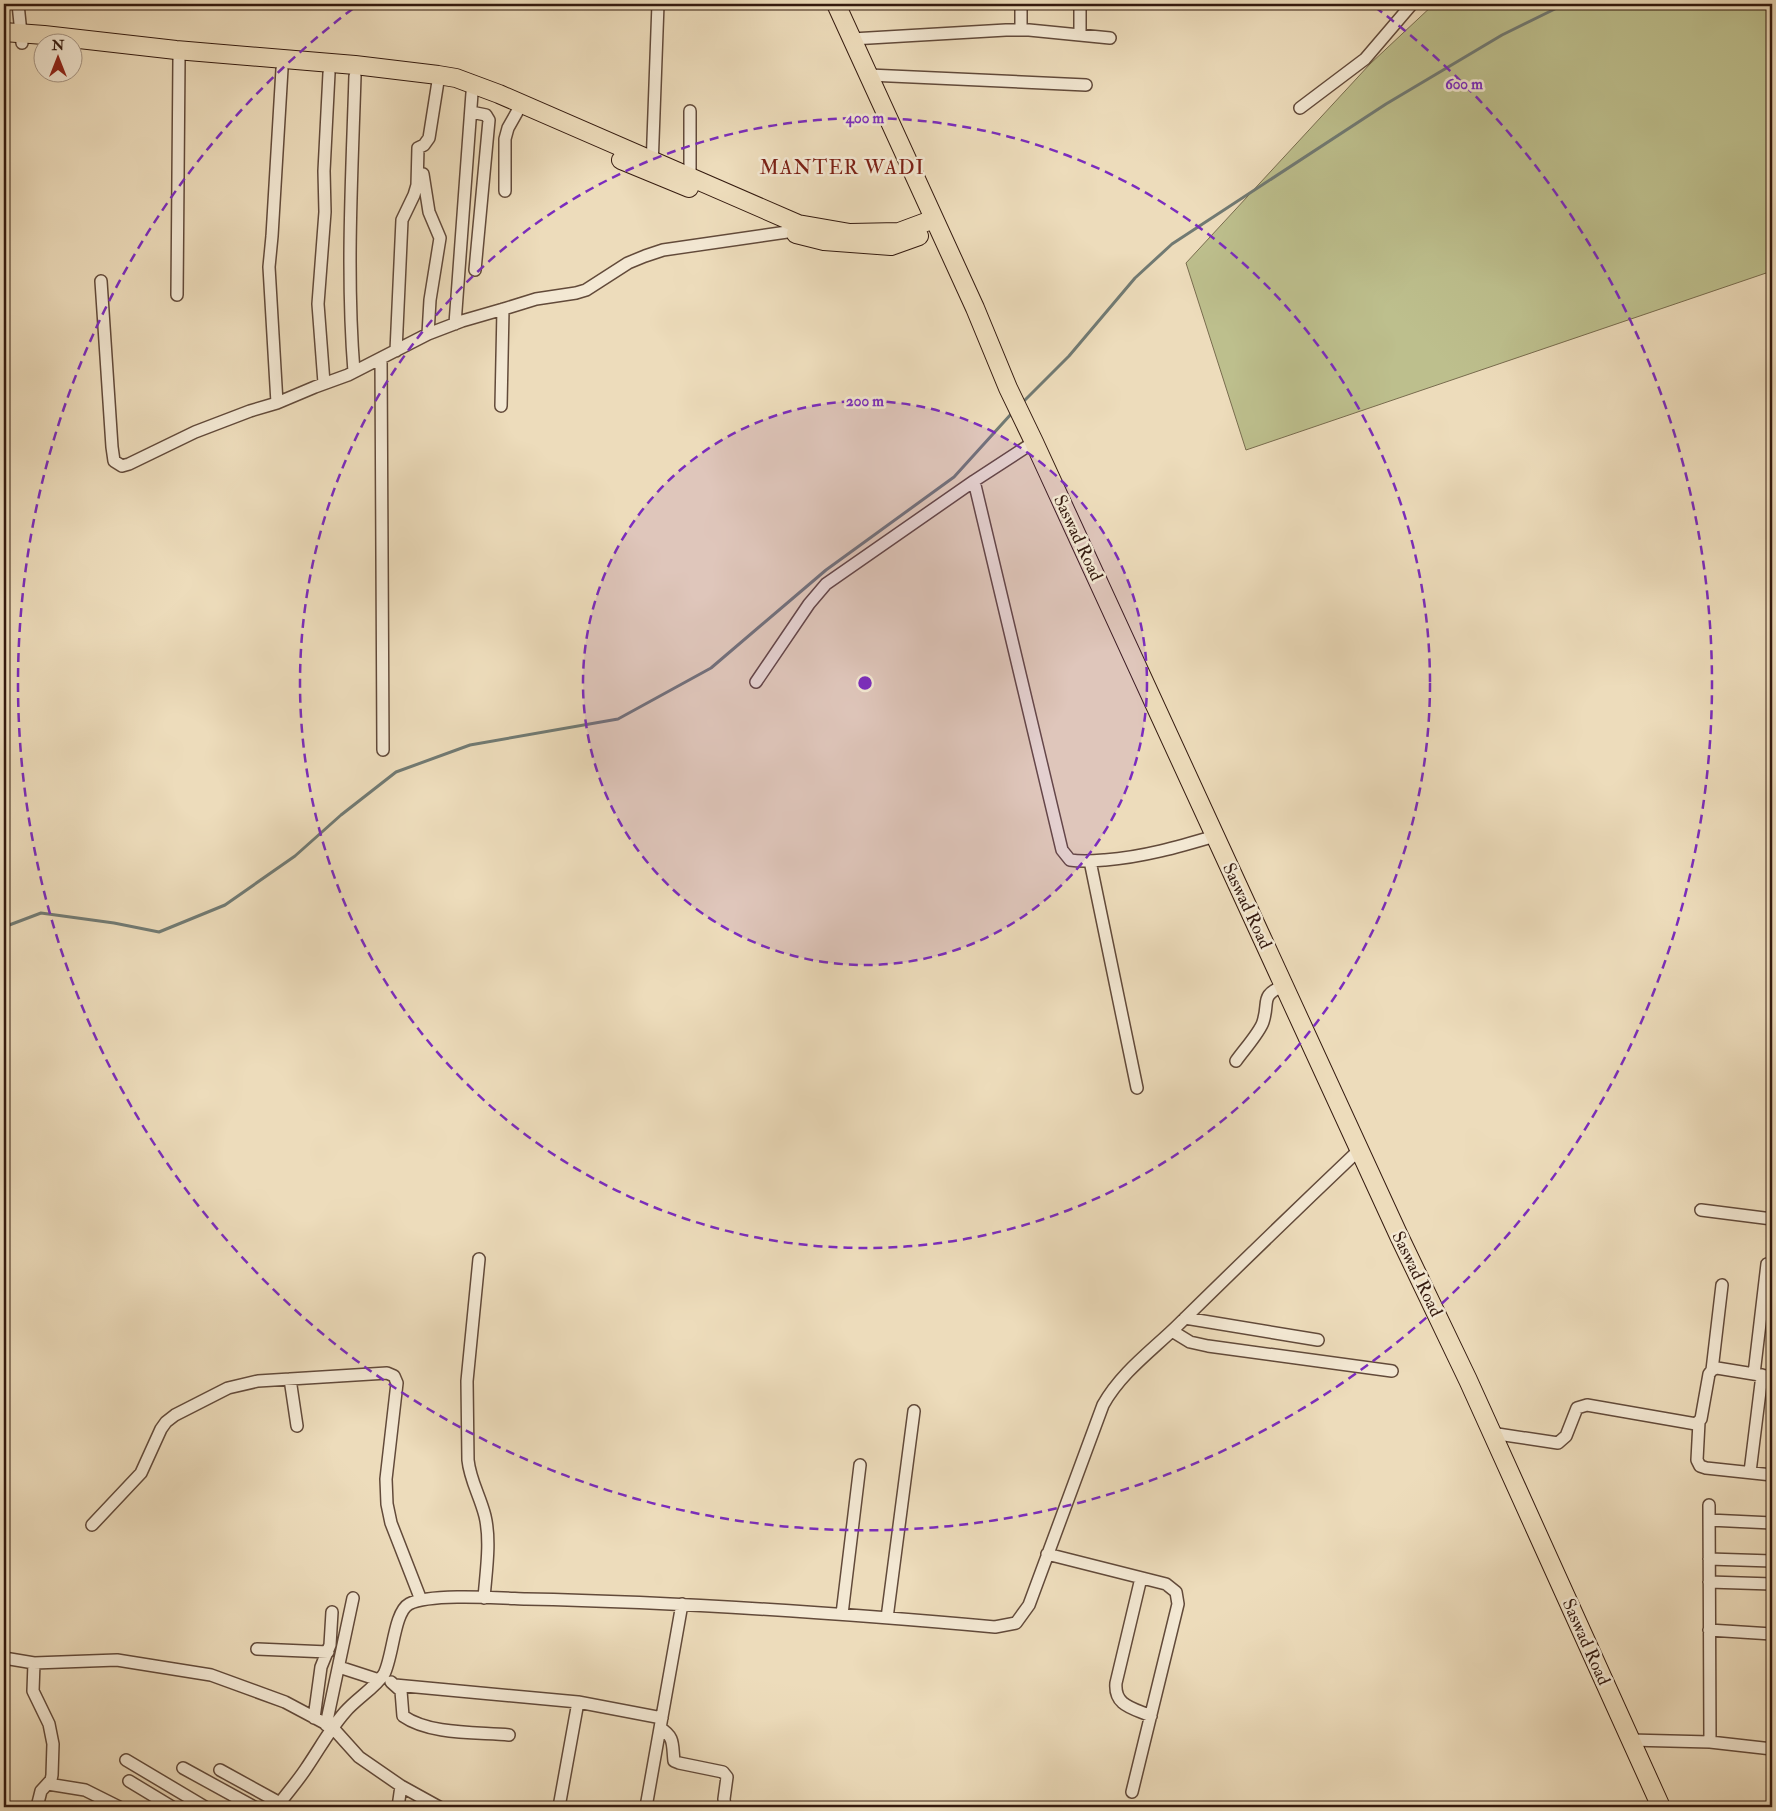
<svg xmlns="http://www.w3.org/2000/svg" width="1776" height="1811" font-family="'IM FELL Double Pica',serif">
  <rect width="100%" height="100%" fill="#eddcbb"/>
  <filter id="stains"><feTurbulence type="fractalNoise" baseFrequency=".004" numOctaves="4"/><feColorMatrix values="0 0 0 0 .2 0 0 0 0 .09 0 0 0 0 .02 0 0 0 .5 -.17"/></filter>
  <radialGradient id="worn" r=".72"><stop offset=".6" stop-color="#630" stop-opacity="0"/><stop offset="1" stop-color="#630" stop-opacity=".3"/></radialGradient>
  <path fill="#bdbf8d" stroke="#786c4e" d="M1434 4H1772V271L1246 450 1186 263 1370 64Z"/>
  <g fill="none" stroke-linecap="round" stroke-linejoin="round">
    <path stroke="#717a73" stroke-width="3" d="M1022 403 1069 356 1135 278 1172 244 1386 104 1502 35 1565 4
      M4 927 41 913 114 923 159 932 225 905 295 856 341 815 396 772 470 745 618 719 711 668 826 570 954 477 1012 413"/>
    <defs>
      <path id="minor" d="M18 4 22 43
        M1021 30V4
        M1080 35V4
        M852 39 1006 30H1029L1110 38
        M869 75 1086 85
        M1300 108 1365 59 1412 4
        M690 111V176
        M471 112 486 115 489 120 475 270
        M652 167 658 4
        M423 174 429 212 440 238 430 300 428 334
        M505 191V139L508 128 517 112
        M101 281 112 447 114 461 122 466 129 464 195 432 250 411 277 403 315 387 348 375 428 334 462 321 507 308 536 299 576 293 586 290 628 263 645 256 663 250 787 232 791 221
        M177 295 179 59
        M455 324 472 93
        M396 351 402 220 414 195 417 185 418 148 424 145 429 138 439 75
        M381 358 383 750
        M354 372C346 273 352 174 355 76
        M324 383 318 304 325 212 324 171 329 73
        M277 403 269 267 272 236 282 69
        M501 406 503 309
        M974 481 1062 850 1070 860C1082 862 1093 861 1105 860 1143 857 1178 847 1215 836
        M756 682 809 604 826 584 974 481 1034 442
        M1090 861 1137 1088
        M1236 1061C1243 1051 1260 1032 1263 1022 1270 1000 1259 997 1284 985
        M1701 1210 1772 1219
        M479 1259 467 1381 468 1460C470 1480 480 1496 485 1516 491 1541 486 1572 484 1598
        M1185 1318 1318 1340
        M1172 1331 1190 1342 1208 1346 1392 1371
        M1712 1370 1722 1285
        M1754 1374 1767 1264
        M290 1379 297 1426
        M1699 1422 1697 1460 1700 1466 1706 1468 1772 1475
        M1491 1433 1558 1443 1566 1436 1577 1408 1587 1405 1696 1424 1701 1419 1709 1374 1712 1370 1717 1368 1772 1377
        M1750 1472 1762 1375
        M1709 1505 1710 1742
        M1709 1520 1772 1523
        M92 1525 141 1473 161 1429 166 1422 175 1415 228 1388 258 1381 387 1373 394 1376 397 1383 386 1479 387 1504 391 1523 421 1600
        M1047 1554 1166 1584 1176 1592 1178 1604 1132 1792
        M1709 1559 1772 1561
        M1141 1578 1116 1683C1114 1706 1133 1708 1151 1716
        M1709 1582 1772 1584
        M842 1614 860 1465
        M887 1618 914 1411
        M1709 1630 1772 1634
        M257 1649 328 1652
        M4 1658 34 1663 117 1660 211 1675 285 1702 332 1727 359 1757 401 1786 439 1807
        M34 1663 33 1691 49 1724 53 1744 52 1775 51 1780 41 1791 37 1807
        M339 1667 379 1680
        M391 1682 401 1691 403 1716C430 1735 478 1732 509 1735
        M395 1685 578 1702 662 1718
        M314 1718 321 1667 330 1645 332 1612
        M326 1725 353 1598
        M660 1728C675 1737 672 1744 674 1761L679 1763 723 1772 727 1777 724 1799 725 1807
        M1630 1740 1710 1742 1772 1749
        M126 1760 205 1807
        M183 1768 254 1807
        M220 1770 280 1803
        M129 1781 172 1807
        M48 1784 85 1790 119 1807
        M277 1807C287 1793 298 1781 307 1767 320 1748 330 1729 345 1712 356 1699 376 1687 384 1674 393 1657 394 1612 409 1604 430 1593 500 1598 526 1599 683 1602 839 1613 995 1627L1016 1623 1029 1605 1103 1405C1121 1373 1150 1352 1176 1327 1237 1267 1298 1208 1360 1149
        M398 1807 401 1786
        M559 1807 578 1702
        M646 1807 682 1604"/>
      <path id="highway" d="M836 4 975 308 1008 388 1034 442 1399 1236 1468 1380 1661 1807
        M4 32 44 35 176 50 355 65 438 75 456 78 499 94 798 224 850 233 899 232 934 219
        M621 160 689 188
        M796 234 824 241 891 246 919 236"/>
    </defs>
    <use href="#minor" stroke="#624a3a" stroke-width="14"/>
    <use href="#highway" stroke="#341a0f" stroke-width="20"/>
    <use href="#minor" stroke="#f3e8d3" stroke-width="11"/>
    <use href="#highway" stroke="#eddcbb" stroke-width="18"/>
  </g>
  <circle cx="865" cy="683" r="282" fill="#7b2cbf" fill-opacity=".12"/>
  <g fill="none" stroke="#7b2cbf" stroke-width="2.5" stroke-dasharray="9 6">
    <circle cx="865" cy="683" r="282"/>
    <circle cx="865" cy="683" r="565"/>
    <path d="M1375 7A847 847 0 1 1 355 7"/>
  </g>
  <g text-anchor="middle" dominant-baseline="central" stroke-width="5" stroke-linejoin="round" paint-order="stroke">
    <g font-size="18" fill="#341a0f" stroke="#f3e8d3">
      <text transform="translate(1078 538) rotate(65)">Saswad Road</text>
      <text transform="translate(1247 906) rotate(65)">Saswad Road</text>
      <text transform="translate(1417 1274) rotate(64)">Saswad Road</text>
      <text transform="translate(1586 1642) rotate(66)">Saswad Road</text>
    </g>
    <g font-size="20" letter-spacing="1" fill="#7a1f14" stroke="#f3e8d3">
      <text x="842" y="167">MANTER WADI</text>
    </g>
  </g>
  <circle cx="865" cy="683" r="8" fill="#7b2cbf" stroke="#f3e8d3" stroke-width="2.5"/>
  <g font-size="15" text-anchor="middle" font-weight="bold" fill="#7b2cbf" stroke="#f3e8d3" stroke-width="5" stroke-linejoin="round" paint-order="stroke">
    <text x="1464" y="89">600 m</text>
    <text x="865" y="123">400 m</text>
    <text x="865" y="406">200 m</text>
  </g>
  <rect width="1776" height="1811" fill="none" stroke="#eddcbb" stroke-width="20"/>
  <rect x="5" y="5" width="1766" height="1801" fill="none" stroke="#341a0f" stroke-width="2.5"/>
  <rect x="10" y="10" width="1756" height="1791" fill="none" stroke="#341a0f"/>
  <g transform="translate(58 58)"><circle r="24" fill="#f3e8d3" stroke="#a79685"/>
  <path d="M0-4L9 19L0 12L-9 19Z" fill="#8f2418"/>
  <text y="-8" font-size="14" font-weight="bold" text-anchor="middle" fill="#341a0f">N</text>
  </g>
  <rect width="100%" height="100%" filter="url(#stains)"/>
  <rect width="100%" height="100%" fill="url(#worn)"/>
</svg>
